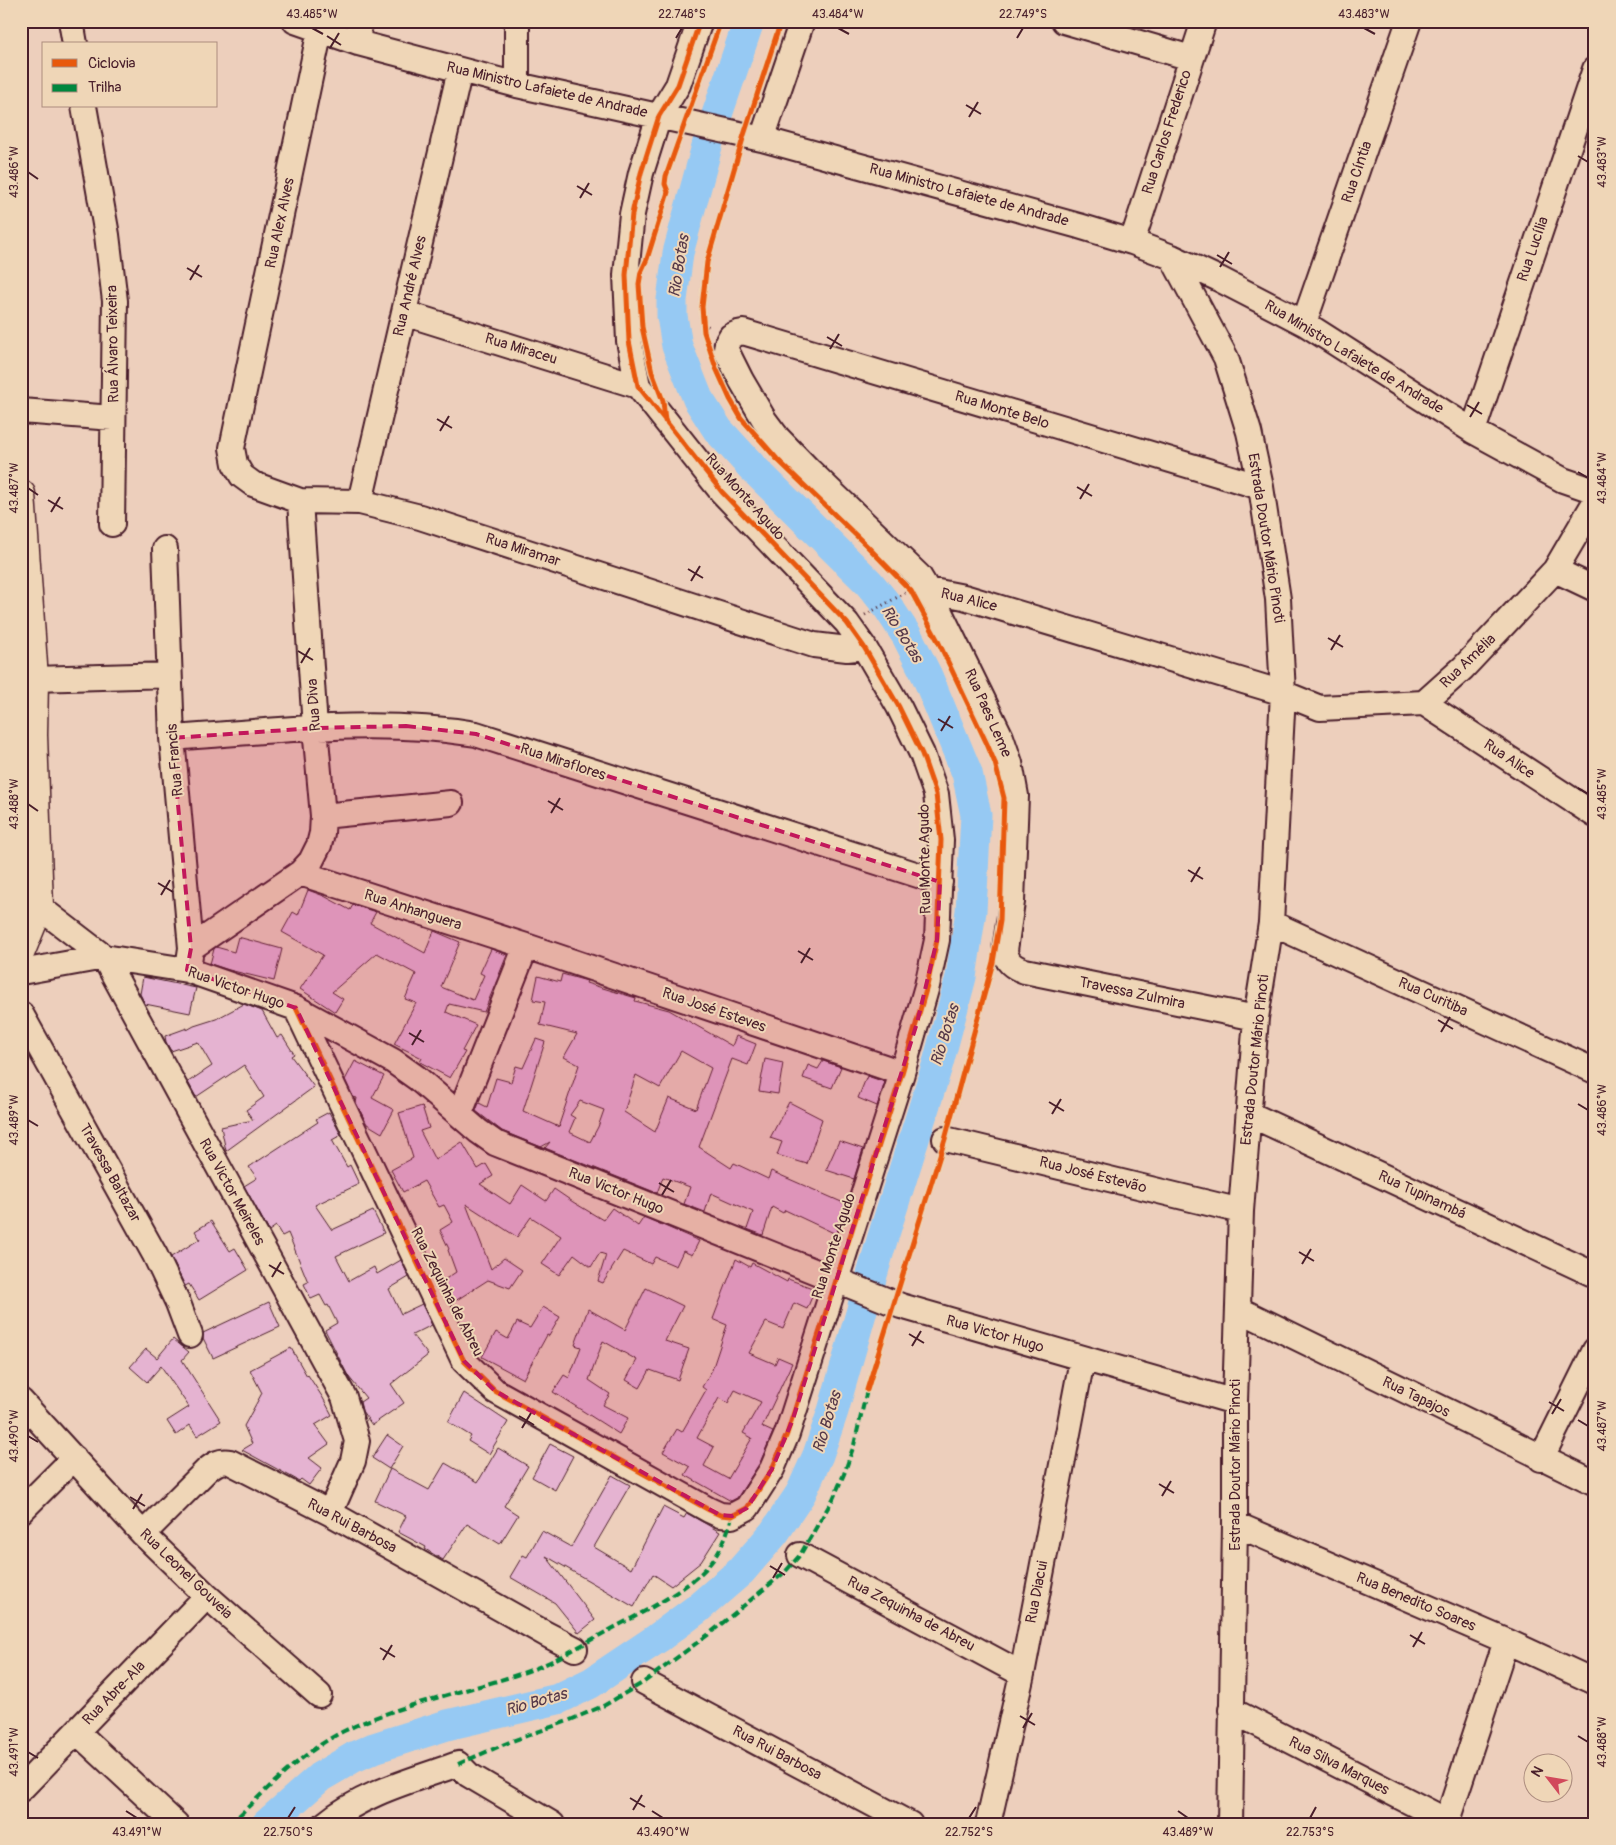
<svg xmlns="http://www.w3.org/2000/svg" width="1616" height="1845" font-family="Pangolin,sans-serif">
  <rect width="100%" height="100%" fill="#edcfbc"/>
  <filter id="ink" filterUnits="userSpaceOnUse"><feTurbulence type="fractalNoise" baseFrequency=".02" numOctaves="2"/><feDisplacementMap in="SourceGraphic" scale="10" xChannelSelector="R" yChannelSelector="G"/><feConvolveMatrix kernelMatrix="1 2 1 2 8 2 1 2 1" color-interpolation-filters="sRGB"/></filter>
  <g filter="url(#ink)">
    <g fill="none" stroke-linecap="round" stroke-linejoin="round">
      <path stroke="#96c9f3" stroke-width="31" d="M267 1824 320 1777 354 1757 374 1748 447 1725 558 1699 591 1683 658 1638 697 1609 741 1571 774 1533 801 1493 818 1455 833 1411 882 1240 938 1063 961 977 971 911 976 815 967 773 927 676 907 636 886 604 869 583 752 467 718 430 698 399 677 346 672 316V300L678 253 710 135 749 21"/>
    </g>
    <path fill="#e5b3d1" stroke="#4a1f2b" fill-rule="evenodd" d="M308 890 324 896 350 910 353 905 376 912 370 923 425 953 434 931 460 942 441 987 473 1000 484 975 480 973 491 949 507 955 484 1012 449 1004 446 1012 476 1025 462 1051 465 1052 450 1078 420 1062 422 1058 394 1044 416 1003 405 999 416 974 377 953 332 992 343 999 335 1012 300 989 323 955 282 932 293 912 298 915Z
      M238 937 282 949 274 981 229 970 210 964 214 949 216 947 234 952Z
      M562 974 587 981 586 983 636 998 635 1001 669 1010 732 1046 736 1036 756 1044 748 1065 732 1059 699 1147 731 1168 734 1163 768 1179 771 1171 846 1204 836 1234 785 1210 783 1213 772 1207 763 1235 747 1229 753 1212 711 1193 705 1212 684 1204 690 1187 663 1177 657 1193 545 1148 550 1142 541 1147 502 1131 476 1111 479 1103 487 1107 496 1078 511 1082 516 1066 523 1068 536 1039 545 1042 523 1111 559 1127 560 1126 559 1125 579 1065 564 1057 577 1034 540 1025 545 1002 533 1000 538 976 560 982ZM681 1051 711 1068 696 1109 669 1098 655 1132 624 1112 636 1075 660 1088ZM580 1101 604 1110 598 1127 590 1142 569 1132 575 1118 570 1115Z
      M143 977 196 988 190 1013 145 1004 140 994Z
      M244 1004 262 1011 277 1038 282 1035 294 1054 291 1056 314 1087 226 1151 221 1127 253 1120 246 1110 264 1097 244 1065 196 1097 188 1082 212 1066 198 1042 171 1051 166 1042 165 1036 187 1028V1030L194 1026 216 1019Z
      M765 1059 783 1063 778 1094 759 1091Z
      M355 1061 384 1076 372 1098 394 1110 382 1133 367 1124 356 1103 357 1098 353 1097 345 1080Z
      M823 1061 841 1067 832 1088 803 1078 808 1065 818 1069Z
      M867 1076 885 1082 877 1106 858 1098Z
      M789 1102 822 1119 807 1164 777 1155 782 1142 770 1138Z
      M422 1106 429 1128 420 1131 435 1160 462 1142 478 1169 486 1164 493 1176 480 1184 510 1204 522 1185 546 1201 554 1189 573 1202 603 1220 612 1208 638 1226 644 1217 699 1241 692 1255 683 1251 676 1266 655 1257 651 1264 623 1251 603 1283 598 1281 606 1255 600 1253 591 1267 574 1254 559 1275 542 1264 561 1236 531 1217 517 1237 466 1204 491 1269 504 1258 522 1270 510 1288 488 1280 452 1303 441 1282 456 1272 448 1250 449 1249 440 1230 453 1222 444 1205 439 1207 424 1181 403 1192 391 1170 413 1158 399 1113Z
      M329 1112 341 1135 332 1140 347 1167 350 1165 359 1184 315 1205 332 1230 373 1211 384 1233 336 1256 349 1281 374 1267 377 1274 401 1260 409 1277 389 1289 401 1314 422 1304 432 1325 412 1335 428 1355 391 1384 404 1403 372 1425 362 1411 360 1402 366 1398 348 1376 325 1330 337 1323 328 1305 326 1306 320 1295 311 1299 304 1284 308 1282 288 1233 282 1236 276 1226 269 1231 244 1186 257 1178 249 1167 318 1122 316 1119Z
      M839 1141 863 1149 854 1179 826 1170Z
      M211 1221 230 1251 235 1248 248 1270 199 1300 189 1284 185 1286 171 1257 200 1239 195 1231Z
      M736 1259 750 1267 752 1263 787 1282 788 1279 815 1289 807 1309 794 1303 783 1329 766 1322 749 1353 775 1364 778 1357 792 1363 762 1427 773 1432 760 1463 737 1498 731 1501 685 1475 690 1467 663 1452 677 1429 682 1432 706 1390 702 1387 712 1370 727 1325 713 1319ZM735 1390 761 1402 743 1433 752 1438 728 1479 704 1466 714 1447 697 1438 719 1398 728 1403Z
      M646 1288 683 1306 665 1341 689 1349 678 1380 650 1370 640 1388 626 1380 637 1360 603 1341 589 1380 610 1394 603 1405 628 1418 619 1434 553 1392 564 1375 569 1378 581 1347 575 1345 588 1309 625 1330Z
      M269 1302 280 1327 213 1358 203 1338V1333Z
      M543 1307 560 1317 549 1336 547 1335 523 1379 482 1357 496 1332 508 1339 517 1322 530 1328Z
      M173 1339 189 1352 182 1360 221 1421 197 1436 190 1425 176 1435 167 1421 189 1407 161 1366 147 1382 130 1367 146 1349 157 1358Z
      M291 1348 307 1376 308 1375 323 1398 332 1415 315 1425 329 1444 309 1458 322 1468 309 1485 301 1479 299 1481 242 1450 252 1444 244 1426 262 1393 250 1370Z
      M464 1393 508 1422 489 1454 468 1441 471 1436 448 1422Z
      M387 1435 403 1446 389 1469 372 1458Z
      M550 1444 573 1456 555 1490 532 1477Z
      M498 1448 528 1466 504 1506 518 1515 500 1544 467 1524 443 1560 425 1549 426 1547 398 1532 406 1516 375 1501 390 1469 429 1490 445 1463 478 1482Z
      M612 1475 630 1485 594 1547 631 1569 663 1507 684 1518 687 1513 720 1532 701 1562 671 1586 653 1574 634 1607 546 1556 595 1620 579 1633 555 1603 510 1577 523 1555 527 1557 542 1531 571 1547Z"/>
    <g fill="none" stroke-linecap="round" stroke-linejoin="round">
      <defs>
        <path id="minor" d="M71 21 75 44
          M295 21 358 43 517 85 762 139 1079 226 1132 242 1172 257 1219 279 1304 323 1473 431 1563 480 1595 491
          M1064 21 1191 58
          M320 30 232 448 235 464 242 476 253 484 300 501 360 502 420 517 814 645 847 649 864 647
          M358 43 359 21
          M517 85V21
          M84 106 107 235 115 301 112 524
          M762 139 802 21
          M1132 242 1204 21
          M1172 257 1226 358 1249 432 1261 487 1278 599 1283 693 1271 923 1256 1018 1241 1211 1235 1402V1524L1230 1824
          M404 313 638 386
          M1304 323 1409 21
          M21 411 113 418
          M1473 431 1595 69
          M360 502 460 70
          M165 549 172 738 191 948 189 962
          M1555 570 1595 589
          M928 590 964 597 1283 693 1320 708 1424 703 1463 668 1555 570 1595 502
          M34 679 169 675
          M1424 703 1595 815
          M172 738C273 731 376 718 476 734L940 882
          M323 816 451 803
          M300 873 526 946 902 1073
          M21 890 39 907 104 957 344 1397 357 1441 353 1461 330 1513
          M1271 923 1595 1071
          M191 948 300 873 311 861 319 845 322 833 323 816 315 728 300 501
          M21 972 104 957 187 970 296 1008 393 1061 417 1078 478 1131 495 1143 901 1306 1235 1402
          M296 1008 464 1361 495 1391 709 1510 720 1515 732 1516 747 1508 772 1469 787 1434 902 1073 927 986 937 940 941 840 936 794 922 754 899 707 864 647 847 623 722 492 638 386 629 341 626 275 632 214 641 173 659 116 678 85 700 21
          M21 1014 155 1255 178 1303 190 1335
          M1256 1018 1025 971C1013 967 1006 962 1005 950L1012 902 1016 796 1010 763 1001 737 936 604 919 576 810 471 777 437 765 421 741 380 726 350 727 343 731 336 738 333 743 332 1261 487
          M460 1113 526 946
          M1249 1114 1595 1275
          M945 1139 1241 1211
          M1238 1309 1595 1483
          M21 1401 143 1534 208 1597 319 1695
          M1541 1459 1595 1350
          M21 1511 74 1458
          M1235 1524 1506 1641 1595 1682
          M143 1534 207 1470C214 1464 220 1460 230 1462L330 1513 546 1634 575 1649
          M800 1555 1022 1674
          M644 1682 910 1824
          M1231 1710 1447 1821
          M77 1732 176 1824
          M21 1789 207 1596
          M325 1824C363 1793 413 1780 458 1764L469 1775 552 1824
          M988 1824 1022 1674 1082 1360
          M1446 1824 1506 1641"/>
        <path id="major" d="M21 494 34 679 33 735 39 907 21 951"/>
      </defs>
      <use href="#minor" stroke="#4a1f2b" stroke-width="28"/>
      <use href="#major" stroke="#4a1f2b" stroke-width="31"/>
      <path stroke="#4a1f2b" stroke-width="3" stroke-dasharray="1 4" stroke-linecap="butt" d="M703 324 712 328
        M865 615 905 593"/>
      <use href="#minor" stroke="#efd6b7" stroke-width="24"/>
      <use href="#major" stroke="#efd6b7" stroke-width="28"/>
      <path stroke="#00873e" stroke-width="4" stroke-dasharray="8 4" stroke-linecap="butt" d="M458 1764 512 1741 568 1721 605 1705 644 1682 709 1634 785 1572 800 1555 833 1499 844 1474 854 1445 867 1390
        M230 1824C266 1791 300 1753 344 1731 404 1702 469 1692 531 1670 556 1661 579 1646 602 1634 635 1616 691 1590 712 1561 722 1548 728 1532 732 1516"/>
      <defs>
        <path id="cycleway" d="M781 21 744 135 707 262 702 307 704 332 716 368 730 399 741 418 777 459 867 546 911 591 938 641 987 744 995 763 1004 798 1000 921 993 962 945 1139 867 1390
          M665 421 663 401 652 372 642 327 639 284 641 272 647 259 668 192 665 184 666 176 721 21
          M296 1008 464 1361 495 1391 709 1510 720 1515 732 1516 747 1508 772 1469 787 1434 902 1073 927 986 937 940 941 840 936 794 922 754 899 707 864 647 847 623 722 492 638 386 629 341 626 275 632 214 641 173 659 116 678 85 700 21"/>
      </defs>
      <use href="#cycleway" stroke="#efd6b7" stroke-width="8"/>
      <use href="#cycleway" stroke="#e8590c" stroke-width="5"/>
    </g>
  </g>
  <path fill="#c2185b" fill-opacity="0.2" stroke="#c2185b" stroke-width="4" stroke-dasharray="10 6" stroke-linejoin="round" d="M406 726 476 734 940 882 937 940 917 1023 793 1419 772 1469 747 1508 732 1516 720 1515 495 1391 464 1361 296 1008 187 970 191 948 172 738 315 728Z"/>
  <path fill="none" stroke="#4a1f2b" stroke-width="2" d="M312 28 323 34M838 28 849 34M1364 28 1375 34M327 36 341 45M676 38 682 28M1017 38 1023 28M330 48 339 33M966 105 981 114M969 117 978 102M1578 156 1588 162M28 172 38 179M577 186 592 195M580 198 589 183M1217 255 1232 264M1220 267 1229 252M187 268 202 277M190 280 199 265M827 337 842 346M830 349 839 334M1467 405 1482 414M1470 417 1479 402M437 419 452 428M440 431 449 416M1578 472 1588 478M1077 487 1092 496M28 488 38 495M1080 499 1089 484M48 500 63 509M51 512 60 497M688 569 703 578M691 581 700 566M1328 638 1343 647M1331 650 1340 635M298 651 313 660M301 663 310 648M938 719 953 728M941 731 950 716M1578 788 1588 794M548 801 563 810M28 804 38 811M551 813 560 798M1188 870 1203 879M1191 882 1200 867M158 883 173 892M161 895 170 880M798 951 813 960M801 963 810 948M1438 1020 1453 1029M1441 1032 1450 1017M409 1033 424 1042M412 1045 421 1030M1049 1102 1064 1111M1578 1104 1588 1110M1052 1114 1061 1099M28 1120 38 1126M659 1183 674 1192M662 1195 671 1180M1299 1252 1314 1261M1302 1264 1311 1249M269 1265 284 1274M272 1277 281 1262M909 1334 924 1343M912 1346 921 1331M1549 1402 1564 1411M1552 1414 1561 1399M519 1416 534 1425M1578 1420 1588 1426M522 1428 531 1413M28 1436 38 1442M1159 1484 1174 1493M1162 1496 1171 1481M130 1497 145 1506M133 1509 142 1494M770 1566 785 1575M773 1578 782 1563M1410 1635 1425 1644M1413 1647 1422 1632M380 1648 395 1657M383 1660 392 1645M1020 1716 1035 1725M1023 1728 1032 1713M1578 1736 1588 1742M28 1752 38 1758M630 1798 645 1807M633 1810 642 1795M126 1811 137 1818M652 1811 663 1818M1178 1811 1188 1818M288 1818 295 1807M969 1818 976 1807M1310 1818 1316 1807"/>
  <g text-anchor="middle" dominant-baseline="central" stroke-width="4" stroke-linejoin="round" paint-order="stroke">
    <g font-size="15" fill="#4a1f2b" stroke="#efd6b7">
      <text transform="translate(547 90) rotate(13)">Rua Ministro Lafaiete de Andrade</text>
      <text transform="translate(1167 132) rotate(-72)">Rua Carlos Frederico</text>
      <text transform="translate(1357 172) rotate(-71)">Rua Cíntia</text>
      <text transform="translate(969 195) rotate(15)">Rua Ministro Lafaiete de Andrade</text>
      <text transform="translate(280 223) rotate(-78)">Rua Alex Alves</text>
      <text transform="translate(1533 249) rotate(-71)">Rua Lucília</text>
      <text transform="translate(410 286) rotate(-77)">Rua André Alves</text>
      <text transform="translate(113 344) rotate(-91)">Rua Álvaro Teixeira</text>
      <text transform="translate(521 349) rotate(17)">Rua Miraceu</text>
      <text transform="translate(1354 357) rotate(31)">Rua Ministro Lafaiete de Andrade</text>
      <text transform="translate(1002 410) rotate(17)">Rua Monte Belo</text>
      <text transform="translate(745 497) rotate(48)">Rua Monte Agudo</text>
      <text transform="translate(1266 538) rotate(81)">Estrada Doutor Mário Pinoti</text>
      <text transform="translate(523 550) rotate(18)">Rua Miramar</text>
      <text transform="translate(969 600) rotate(14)">Rua Alice</text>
      <text transform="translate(1468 661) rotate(-44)">Rua Amélia</text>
      <text transform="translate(314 705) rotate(-94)">Rua Diva</text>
      <text transform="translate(988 713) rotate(66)">Rua Paes Leme</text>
      <text transform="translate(1509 759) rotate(34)">Rua Alice</text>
      <text transform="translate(175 760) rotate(-95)">Rua Francis</text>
      <text transform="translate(563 762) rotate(18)">Rua Miraflores</text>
      <text transform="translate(925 859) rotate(-91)">Rua Monte Agudo</text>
      <text transform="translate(413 910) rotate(18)">Rua Anhanguera</text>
      <text transform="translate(236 988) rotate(19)">Rua Victor Hugo</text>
      <text transform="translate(1132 993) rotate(12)">Travessa Zulmira</text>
      <text transform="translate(1433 997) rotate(24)">Rua Curitiba</text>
      <text transform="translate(714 1010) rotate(19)">Rua José Esteves</text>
      <text transform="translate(1255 1060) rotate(-84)">Estrada Doutor Mário Pinoti</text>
      <text transform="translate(110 1173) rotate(61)">Travessa Baltazar</text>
      <text transform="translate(1093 1175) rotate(14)">Rua José Estevão</text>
      <text transform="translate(616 1191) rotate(22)">Rua Victor Hugo</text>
      <text transform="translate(232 1192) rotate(61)">Rua Victor Meireles</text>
      <text transform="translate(1422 1195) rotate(25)">Rua Tupinambá</text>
      <text transform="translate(834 1246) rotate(-72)">Rua Monte Agudo</text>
      <text transform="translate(447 1292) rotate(63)">Rua Zequinha de Abreu</text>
      <text transform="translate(995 1334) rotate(16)">Rua Victor Hugo</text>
      <text transform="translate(1416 1397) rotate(26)">Rua Tapajos</text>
      <text transform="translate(1235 1465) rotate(-90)">Estrada Doutor Mário Pinoti</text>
      <text transform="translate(352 1526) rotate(28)">Rua Rui Barbosa</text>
      <text transform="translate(186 1574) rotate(44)">Rua Leonel Gouveia</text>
      <text transform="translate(1037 1592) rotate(-79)">Rua Diacui</text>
      <text transform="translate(1416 1602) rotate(23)">Rua Benedito Soares</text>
      <text transform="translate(911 1614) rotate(28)">Rua Zequinha de Abreu</text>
      <text transform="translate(114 1693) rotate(-46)">Rua Abre-Ala</text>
      <text transform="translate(777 1753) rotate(28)">Rua Rui Barbosa</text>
      <text transform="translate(1339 1766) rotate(27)">Rua Silva Marques</text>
    </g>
    <g font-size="16" font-style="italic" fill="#553849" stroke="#efd6b7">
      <text transform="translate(679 266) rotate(-81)">Rio Botas</text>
      <text transform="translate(902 634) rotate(58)">Rio Botas</text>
      <text transform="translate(945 1035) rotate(-73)">Rio Botas</text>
      <text transform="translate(827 1422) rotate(-73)">Rio Botas</text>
      <text transform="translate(536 1702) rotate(-16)">Rio Botas</text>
    </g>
  </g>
  <rect width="1616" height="1845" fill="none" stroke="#efd6b7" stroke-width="55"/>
  <rect x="42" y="42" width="175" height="65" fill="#efd6b7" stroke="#ad8d7f"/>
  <rect x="52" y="59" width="25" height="8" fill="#e8590c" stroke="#ad8d7f"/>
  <text x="88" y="68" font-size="15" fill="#4a1f2b">Ciclovia</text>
  <rect x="52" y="84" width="25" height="8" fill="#00873e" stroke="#ad8d7f"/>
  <text x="88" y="92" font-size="15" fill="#4a1f2b">Trilha</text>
  <g transform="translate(1548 1778) rotate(301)"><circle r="24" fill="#efd6b7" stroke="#ad8d7f"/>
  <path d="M0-4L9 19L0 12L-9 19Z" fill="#d1495b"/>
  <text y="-8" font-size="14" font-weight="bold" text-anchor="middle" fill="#4a1f2b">N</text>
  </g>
  <rect x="28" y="28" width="1560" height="1790" fill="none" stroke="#4a1f2b" stroke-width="2"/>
  <g font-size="12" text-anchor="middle" fill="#4a1f2b">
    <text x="312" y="18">43.485°W</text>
    <text x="682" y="18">22.748°S</text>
    <text x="838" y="18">43.484°W</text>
    <text x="1023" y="18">22.749°S</text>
    <text x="1364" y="18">43.483°W</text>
    <text transform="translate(1602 162) rotate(-90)" y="4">43.483°W</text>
    <text transform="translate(14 172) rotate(-90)" y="4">43.486°W</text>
    <text transform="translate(1602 478) rotate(-90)" y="4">43.484°W</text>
    <text transform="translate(14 488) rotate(-90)" y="4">43.487°W</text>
    <text transform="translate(1602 794) rotate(-90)" y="4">43.485°W</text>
    <text transform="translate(14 804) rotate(-90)" y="4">43.488°W</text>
    <text transform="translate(1602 1110) rotate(-90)" y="4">43.486°W</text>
    <text transform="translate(14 1120) rotate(-90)" y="4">43.489°W</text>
    <text transform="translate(1602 1426) rotate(-90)" y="4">43.487°W</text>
    <text transform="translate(14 1436) rotate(-90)" y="4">43.490°W</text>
    <text transform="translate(1602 1742) rotate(-90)" y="4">43.488°W</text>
    <text transform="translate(14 1752) rotate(-90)" y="4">43.491°W</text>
    <text x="137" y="1836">43.491°W</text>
    <text x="288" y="1836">22.750°S</text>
    <text x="663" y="1836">43.490°W</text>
    <text x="969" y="1836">22.752°S</text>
    <text x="1188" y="1836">43.489°W</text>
    <text x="1310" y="1836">22.753°S</text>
  </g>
</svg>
